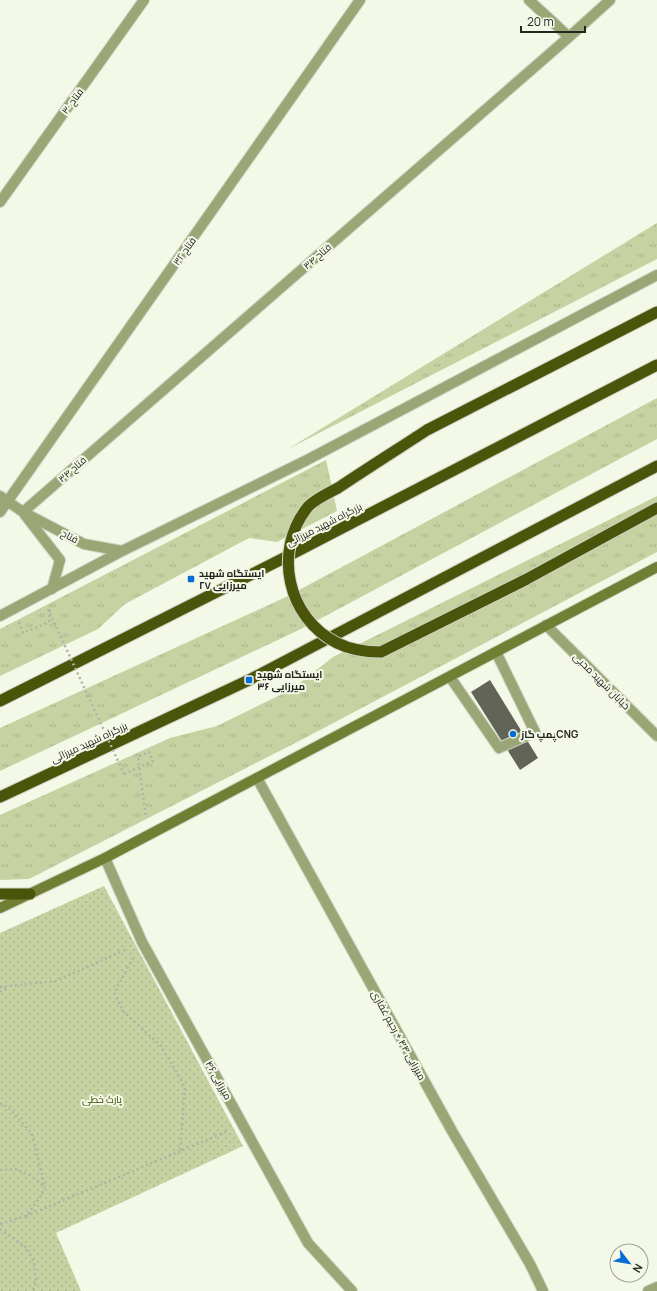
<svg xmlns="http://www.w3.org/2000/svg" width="657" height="1291" font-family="Manrope,Cairo,sans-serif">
  <defs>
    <pattern id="grass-tufts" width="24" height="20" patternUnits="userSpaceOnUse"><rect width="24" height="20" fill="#c7d2a2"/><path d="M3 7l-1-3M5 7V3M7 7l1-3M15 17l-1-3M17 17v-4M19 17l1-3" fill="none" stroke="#abb48b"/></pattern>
    <pattern id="park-dots" width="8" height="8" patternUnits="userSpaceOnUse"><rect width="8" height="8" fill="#c7d2a2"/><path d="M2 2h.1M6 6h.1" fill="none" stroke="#abb48b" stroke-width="1.8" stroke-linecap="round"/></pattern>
  </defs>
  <rect width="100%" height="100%" fill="#f4f8e7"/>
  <path fill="url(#grass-tufts)" d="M657 223V259L288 449Z
    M657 398V439L301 629 0 771V728L286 597Z
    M326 460 337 511 277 542 249 538 125 604 98 629 0 676V629Z
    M657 496V552L303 739 29 879 0 880V815L170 738 217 726 292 689 333 657Z"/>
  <path fill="url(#park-dots)" d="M104 886 243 1146 56 1233 81 1291H0V933Z"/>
  <path fill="#616456" d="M490 680 538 758 520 770 471 692Z"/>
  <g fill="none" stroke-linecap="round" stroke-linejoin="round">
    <defs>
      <path id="service" d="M450 677 499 748 535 732 496 652"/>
      <path id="minor" d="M529 0 569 37
        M0 202 144 0
        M0 512 360 0
        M23 512 569 37 610 0
        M257 778 452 1131 530 1264 543 1291
        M105 858 142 942 308 1243 352 1291
        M648 1291 657 1287"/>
      <path id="tertiary" d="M0 496 23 512 84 544 122 551
        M25 515 60 560 52 589
        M0 616 122 551 307 460 657 275
        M546 625 657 736"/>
      <path id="secondary" d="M0 908 105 858 657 567"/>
      <path id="trunk" d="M427 430 657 312
        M525 580 657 508
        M0 701 286 557 657 365
        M0 797 249 680 657 466
        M0 894H30"/>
    </defs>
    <use href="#service" stroke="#ced2c3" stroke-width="12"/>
    <use href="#minor" stroke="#ced2c3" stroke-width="12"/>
    <use href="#tertiary" stroke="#ced2c3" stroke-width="12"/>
    <use href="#secondary" stroke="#ced2c3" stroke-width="12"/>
    <use href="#trunk" stroke="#ced2c3" stroke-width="13"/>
    <path stroke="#b0b3a6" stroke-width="2.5" stroke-dasharray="2 3" stroke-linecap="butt" d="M19 622 23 633 49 622 50 606
      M124 774 153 761 149 752 138 757 146 818
      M133 958 114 993 124 1012 161 1046 185 1087 180 1151
      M0 987 56 981 127 949
      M0 992 8 987
      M0 1103 9 1108 32 1134 45 1187
      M0 1170 16 1169 31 1176 45 1187 40 1197 26 1216 0 1224
      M26 1216 228 1131
      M0 1229 27 1248 34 1263 36 1283 32 1291"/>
    <use href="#service" stroke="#9ba677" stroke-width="10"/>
    <use href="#minor" stroke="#9ba677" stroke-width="10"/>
    <use href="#tertiary" stroke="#9ba677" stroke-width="10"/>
    <use href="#secondary" stroke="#717f35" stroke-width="10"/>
    <use href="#trunk" stroke="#4a540a" stroke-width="11"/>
    <defs>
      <path id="trunk-bridge" d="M427 430C398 449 368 468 338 488 330 492 312 501 307 508 273 551 287 618 337 643 351 650 365 652 381 652L525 580"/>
    </defs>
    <use href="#trunk-bridge" stroke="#ced2c3" stroke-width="13" stroke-linecap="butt"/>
    <path stroke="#b0b3a6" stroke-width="2.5" stroke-dasharray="2 3" stroke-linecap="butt" d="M48 609 124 774"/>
    <use href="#trunk-bridge" stroke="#4a540a" stroke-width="11"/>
  </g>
  <g fill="#056ed6" stroke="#f4f8e7" stroke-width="1.5">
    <rect x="187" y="575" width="8" height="8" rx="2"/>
    <rect x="245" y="676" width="8" height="8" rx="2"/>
    <circle cx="513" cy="734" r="4"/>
  </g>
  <g text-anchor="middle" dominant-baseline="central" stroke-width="4" stroke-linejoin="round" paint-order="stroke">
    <g font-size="10" fill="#23251f" stroke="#f4f8e7">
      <text transform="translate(72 101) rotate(-54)">فتاح ۳۰</text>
      <text transform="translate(184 251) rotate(-55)">فتاح ۳۲</text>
      <text transform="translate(317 256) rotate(-41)">فتاح ۳۴</text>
      <text transform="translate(72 469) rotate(-41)">فتاح ۳۴</text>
      <text transform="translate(324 524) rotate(-27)">بزرگراه شهید میرزائی</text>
      <text transform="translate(70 536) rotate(28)">فتاح</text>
      <text transform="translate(602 681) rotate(45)">خیابان شهید محبی</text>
      <text transform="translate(89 742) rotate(-25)">بزرگراه شهید میرزائی</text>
      <text transform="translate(399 1035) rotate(61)">میرزایی ۴۴ + رحیم غفاری</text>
      <text transform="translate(219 1080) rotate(61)">میرزایی ۴۶</text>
    </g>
    <g font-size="10" font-weight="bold" fill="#23251f" stroke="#f4f8e7" text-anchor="start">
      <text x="199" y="573">ایستگاه شهید<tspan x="199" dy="12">میرزایی ۲۷</tspan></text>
      <text x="257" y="674">ایستگاه شهید<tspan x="257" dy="12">میرزایی ۳۶</tspan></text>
      <text x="521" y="734">پمپ گازCNG</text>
    </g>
    <g font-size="10" fill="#414c00" stroke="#f4f8e7">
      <text x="102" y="1099">پارک خطی</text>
    </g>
  </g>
  <g transform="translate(629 1263) rotate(121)"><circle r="19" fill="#f4f8e7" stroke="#a0a497"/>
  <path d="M0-3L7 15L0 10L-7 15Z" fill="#056ed6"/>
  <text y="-6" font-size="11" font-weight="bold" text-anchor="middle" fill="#23251f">N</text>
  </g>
  <path d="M521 26v6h64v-6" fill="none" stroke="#23251f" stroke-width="2"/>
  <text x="527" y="26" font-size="12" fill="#23251f" stroke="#f4f8e7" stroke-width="3" paint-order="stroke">20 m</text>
</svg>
